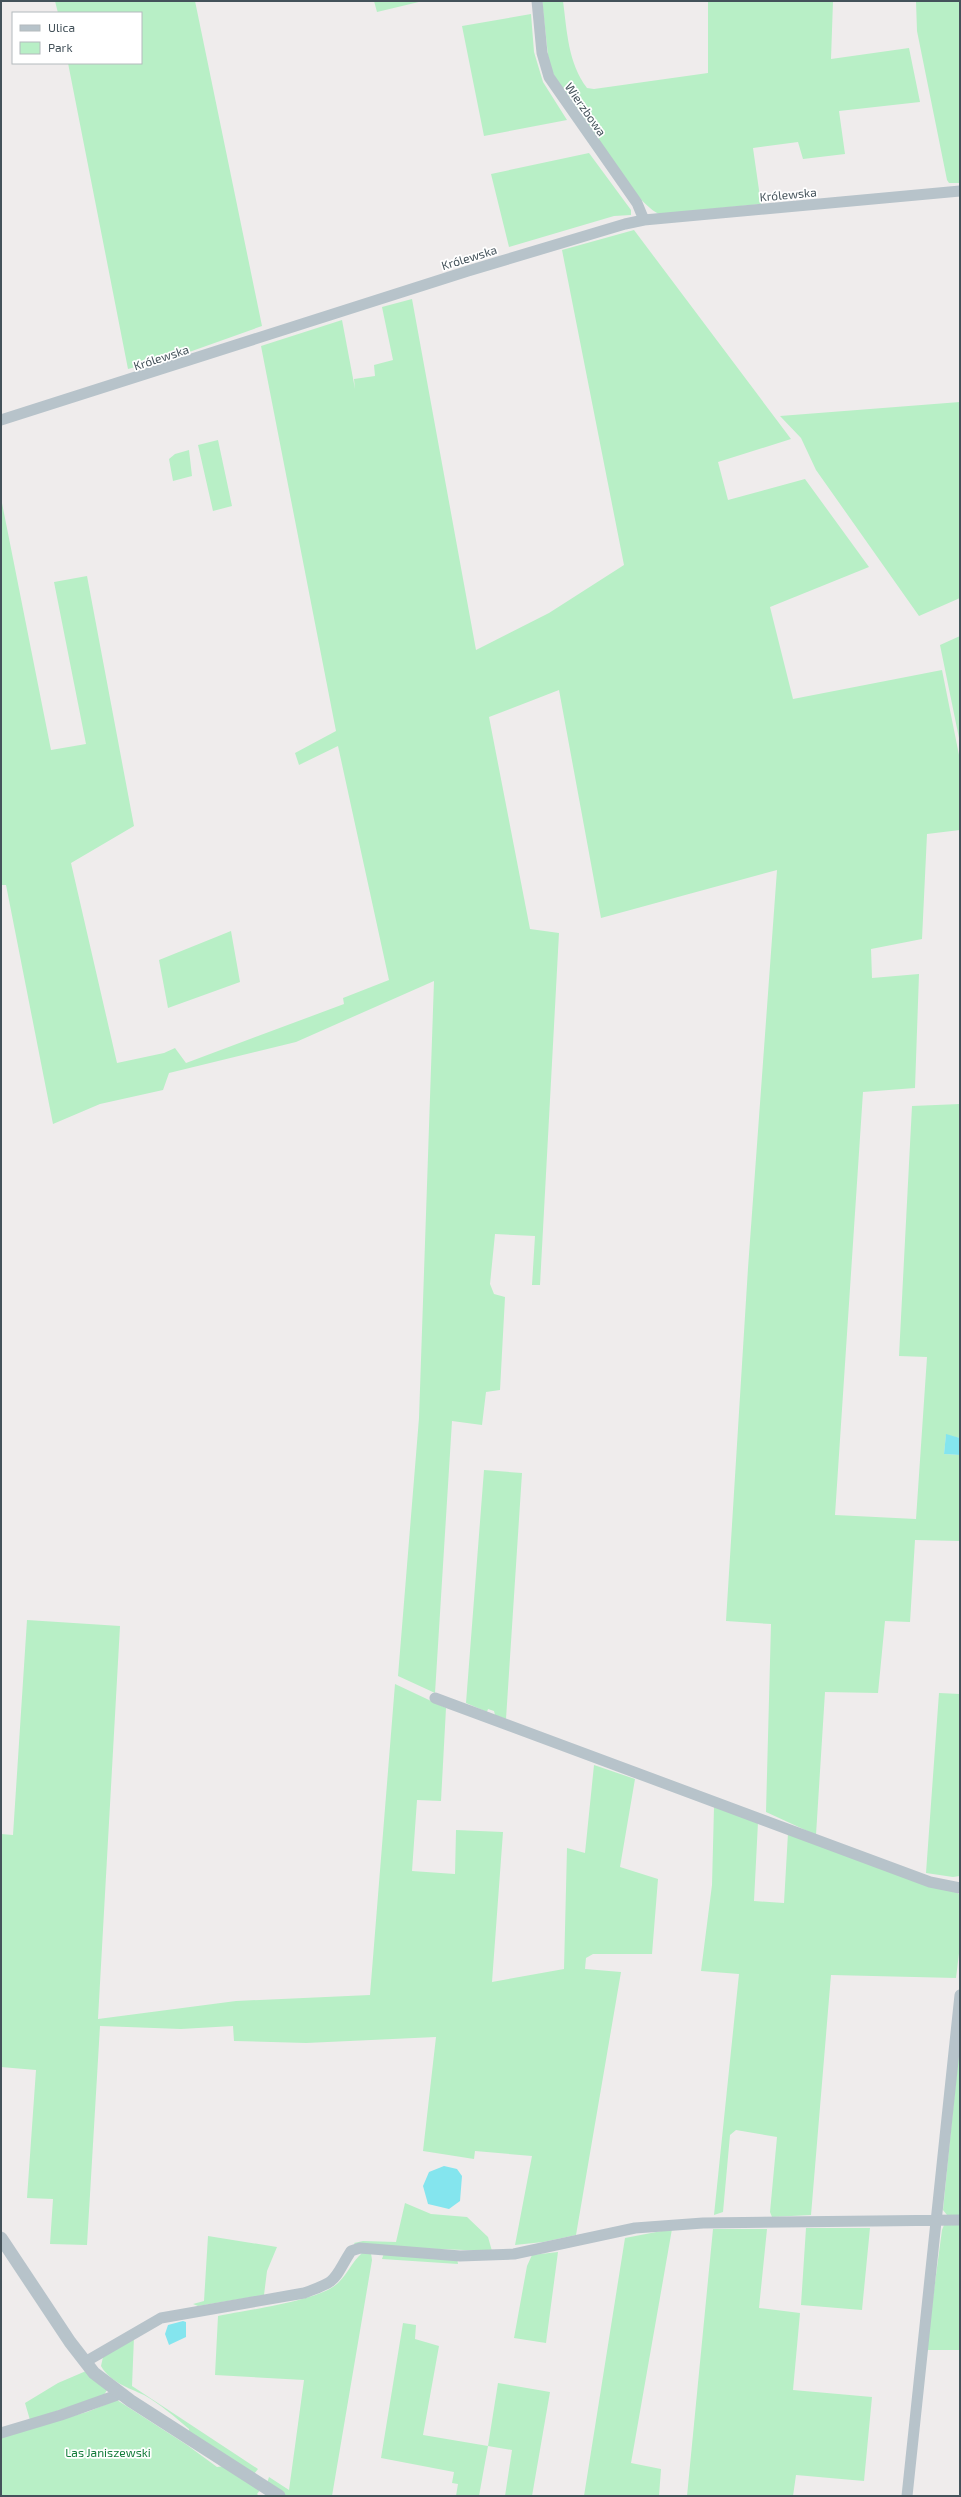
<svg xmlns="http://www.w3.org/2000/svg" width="961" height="2497" font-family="'Exo 2',sans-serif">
  <rect width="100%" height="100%" fill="#efecec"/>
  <path fill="#b8efc6" d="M55 1H195L262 326 178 356 128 369 68 63H141V13H58Z
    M374 1H423L377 12Z
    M542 1H563C567 31 568 63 587 88L594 89 708 73V1H833L831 59 909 48 920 102 839 111 845 154 803 159 798 142 753 148 761 204 660 214C637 208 574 106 557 82L549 64Z
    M916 1H960V183H949L947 180 917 31Z
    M531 14 534 52 543 82 567 120 484 136 462 26Z
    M589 153 631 210V215L614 216 509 247 491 174Z
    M634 230 791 439 718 462 728 500 805 479 869 567 770 607 793 699 942 670 960 760V830L927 834 922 939 871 949 872 978 919 974 915 1088 863 1092 835 1515 916 1519 927 1357 899 1356 912 1106 960 1104V1438L946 1435 944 1454 960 1455V1541L915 1540 910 1622 885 1621 878 1693 825 1692 816 1835 766 1812 771 1624 726 1621 748 1268 777 870 601 918 559 690 489 717 530 929 559 933 540 1285H532L535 1236 495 1234 490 1284 494 1294 505 1297 500 1390 486 1392 482 1425 452 1421 435 1693 398 1676 419 1418 434 981 296 1042 169 1073 163 1090 100 1104 53 1124 6 885H1V498L51 750 86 744 54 582 87 576 134 826 71 863 117 1063 164 1053 175 1048 186 1063 344 1004 343 998 389 980 338 746 299 765 295 753 336 731 261 346 342 320 355 389 354 379 375 376 374 365 393 360 382 307 412 299 476 650 549 613 624 565 562 250Z
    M960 402V598L919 616 816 470 801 438 780 416Z
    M218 440 232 506 213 511 198 445Z
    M189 450 192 476 173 481 169 459 175 454Z
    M960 636V743L940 645Z
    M231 931 240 982 168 1008 159 960Z
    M484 1470 522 1473 506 1719 495 1715 494 1711 488 1709 487 1712 466 1703Z
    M27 1620 120 1626 98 2019 236 2001 370 1995 395 1684 446 1708 441 1801 417 1800 412 1871 455 1874 456 1830 503 1832 492 1982 564 1969 567 1848 585 1853 594 1765 635 1779 620 1867 658 1879 652 1954H593L586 1958 585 1969 621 1972 576 2235 543 2242 515 2245 532 2156 475 2151 474 2159 423 2151 436 2037 306 2043 234 2041 233 2026 181 2029 100 2026 87 2245 50 2244 53 2199 27 2198 36 2070 1 2067V1834L13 1835Z
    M939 1693 960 1694V1876L953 1877 926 1873Z
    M714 1807 758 1822 754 1901 784 1903 788 1833 956 1892 960 1895V1945L956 1978 831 1975 811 2215 772 2217 770 2212 777 2137 736 2130 730 2135 723 2212 714 2215 739 1974 701 1971 712 1885Z
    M960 2039V2215H947L943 2210Z
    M405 2203 431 2214 467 2217 488 2237 492 2251 356 2246 354 2243 363 2241 396 2242Z
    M960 2223V2350H926L942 2230 944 2225Z
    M806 2228H870L862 2310 801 2305Z
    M672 2229 631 2463 661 2469 659 2496H584L625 2238Z
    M713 2229H767L759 2308 800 2313 793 2390 872 2397 864 2481 796 2475 793 2496H687Z
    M208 2236 277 2247 267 2271 264 2295 198 2306 193 2304 204 2301Z
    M558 2252 546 2343 514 2338 527 2266 532 2255Z
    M362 2253H371L372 2260 332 2496H287L267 2483 269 2477 289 2490 304 2380 215 2375 218 2316C245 2310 322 2301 339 2282 348 2273 352 2262 362 2253Z
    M384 2253 457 2258 458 2264 382 2259Z
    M403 2323 416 2325 415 2339 439 2346 423 2435 488 2446 498 2383 550 2392 532 2496H505L512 2450 488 2446 479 2496H456L458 2484 452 2483 454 2472 381 2458Z
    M134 2337 132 2386 258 2469 254 2474 189 2432V2429C175 2417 160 2404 144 2395 129 2388 110 2382 101 2366L103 2357Z
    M86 2371 107 2390 104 2395 30 2420 25 2403 58 2383Z
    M117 2400 187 2445 217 2467 225 2466 261 2489 257 2494 259 2496H1V2436L87 2412Z"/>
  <path fill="#84e5ee" d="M946 1434 960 1438V1455L944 1454Z
    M444 2166 457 2169 462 2176 460 2201 449 2209 428 2204 423 2186 429 2172Z
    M183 2321 186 2322V2337L169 2345 165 2334 168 2325Z"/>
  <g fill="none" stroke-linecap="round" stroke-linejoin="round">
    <path stroke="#b7c3ca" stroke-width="11" d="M537 1 542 53 549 77 637 203 644 220
      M1 420 468 271 625 224 644 220 960 191
      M435 1698 930 1882 960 1888
      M85 2362 161 2318 304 2293C340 2280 332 2281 351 2251L360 2248 460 2256 514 2254 635 2228 703 2223 960 2220
      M1 2433 61 2415 120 2394
      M907 2496 960 1995"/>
    <path stroke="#b7c3ca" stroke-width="13" d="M1 2238 70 2342 94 2373 131 2401 279 2496"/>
  </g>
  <g text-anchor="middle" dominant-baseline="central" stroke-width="3.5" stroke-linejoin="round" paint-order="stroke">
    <g font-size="12" fill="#44525a" stroke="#fff">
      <text transform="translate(586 109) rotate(55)">Wierzbowa</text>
      <text transform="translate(788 194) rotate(-5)">Królewska</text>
      <text transform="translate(469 257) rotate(-17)">Królewska</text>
      <text transform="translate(161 357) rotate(-18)">Królewska</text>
    </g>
    <g font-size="12" fill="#147c3b" stroke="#fff">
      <text x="108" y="2452">Las Janiszewski</text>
    </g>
  </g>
  <rect width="961" height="2497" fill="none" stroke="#44525a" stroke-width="4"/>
  <rect x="12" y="12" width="130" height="52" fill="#ffffff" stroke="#b4babd"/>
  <rect x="20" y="25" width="20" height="6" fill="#b7c3ca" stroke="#b4babd"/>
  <text x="48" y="32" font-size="12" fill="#44525a">Ulica</text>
  <rect x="20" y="42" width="20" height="12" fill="#b8efc6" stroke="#b4babd"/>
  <text x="48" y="52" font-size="12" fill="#44525a">Park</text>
</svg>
